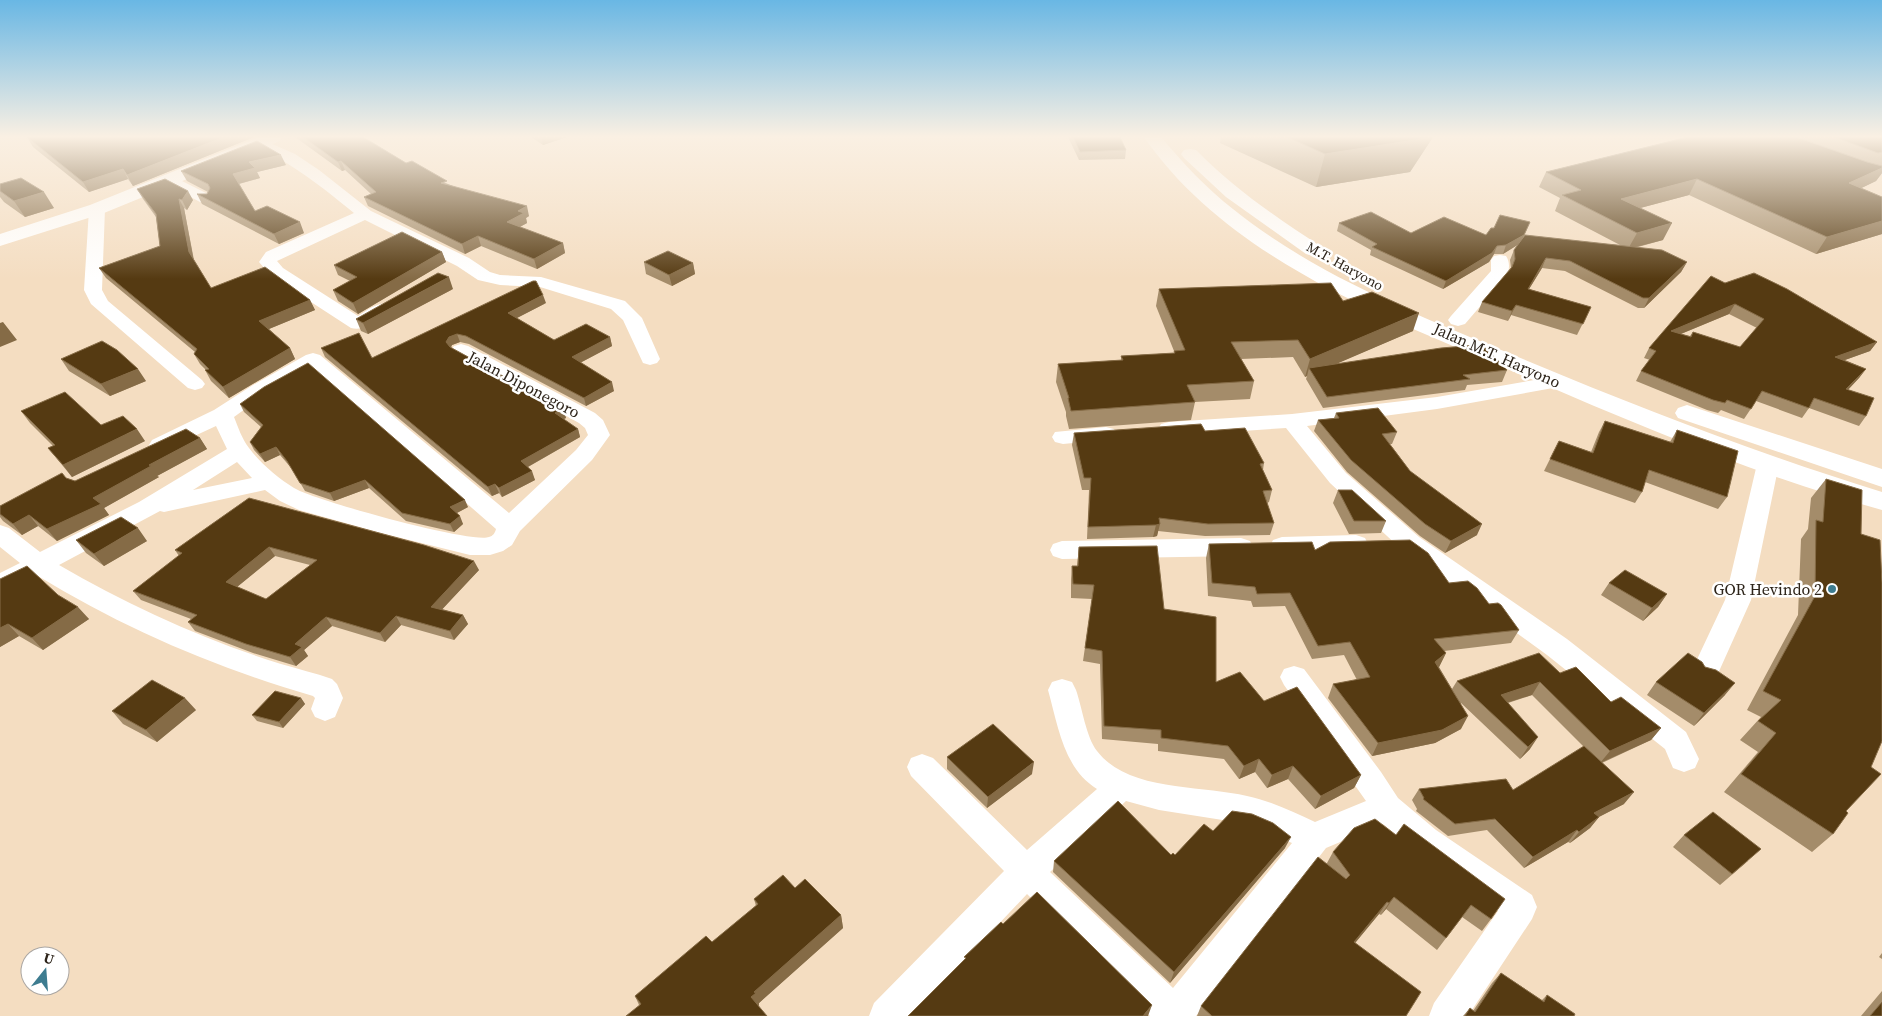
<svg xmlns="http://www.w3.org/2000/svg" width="1882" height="1016" font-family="'Source Serif 4',serif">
  <rect width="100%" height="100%" fill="#f4ddc1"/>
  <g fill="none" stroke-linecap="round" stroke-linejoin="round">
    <path fill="#fff" fill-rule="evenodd" d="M261 139 295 154 319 170 371 211 469 258 490 272 500 275 541 277 625 301 642 318 660 359 657 363 650 365 643 363 623 320 611 309 540 287 500 285 478 280 457 266 365 220 277 261 283 268 358 316C369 309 379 301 392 304L394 308 392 312C379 319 366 332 351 328L271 276 259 262 266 252 354 213C321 186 294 165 256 146L254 143 256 140Z
      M170 175 212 196 214 199 212 202H200L164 183 162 180 164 177Z
      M97 204 103 206 105 209 102 290 108 301 202 380 205 384 202 388 195 390 188 388 91 304 84 290 89 209 91 206Z
      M1500 255 1506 256C1510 262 1510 270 1506 276L1465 324 1458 326 1451 324 1448 320 1451 316 1491 271V260L1494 256Z
      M461 344 468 346 595 413 603 420 610 435 592 460 520 531 512 545 503 551 490 555H470L381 533 299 510 280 501 265 490 164 512 160 511 59 565C128 605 204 640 281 664 298 669 315 673 332 679L337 684 343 698 335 717 325 721 315 717 311 709 315 698 313 696C216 668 123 628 38 576L0 593V573L20 563 0 547V525L9 528 40 552 139 502 227 449 216 426 160 452 152 450 149 445 152 440 214 410 253 385 306 355 313 353 320 355 509 513 576 450 588 435 585 428 579 423 454 354 451 350 454 346ZM312 368 496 529C495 533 493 536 489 537 472 544 313 500 294 488 278 478 260 463 249 448 242 439 238 427 234 417L267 393ZM237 462 252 478 193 490Z
      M1557 376 1564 378 1567 382 1564 386 1437 409 1307 426 1346 473 1419 537 1567 639 1686 732 1699 759 1695 768 1684 772 1673 768 1665 749 1547 655 1401 549 1330 483 1286 428 1169 436 1161 434 1158 429 1161 424 1169 422 1292 414 1437 397Z
      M1106 427 1114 429 1117 434 1114 439 1063 444 1055 442 1052 437 1055 432Z
      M1768 457 1776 459 1779 464 1751 600 1716 678 1706 681 1696 678 1692 670 1725 600 1757 464 1760 459Z
      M1356 535 1365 538 1368 544 1365 550 1356 553 1282 555 1273 552 1270 546 1273 540 1282 537Z
      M1241 538 1250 541 1253 547 1250 553 1241 556 1062 559 1053 556 1050 550 1053 544 1062 541Z
      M1294 666 1304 669 1381 772 1398 798 1436 830 1532 895 1537 907 1532 919 1468 1016H1429L1434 1003 1498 911 1414 850 1383 824 1326 848 1196 1016H1150L1027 894 912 1016H869L874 1003 1004 871 911 776 907 767 911 758 922 754 933 758 1027 850 1097 789C1063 768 1058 725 1048 690L1052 682 1062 679 1072 682 1076 690C1082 707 1086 737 1097 751 1128 792 1202 785 1247 796 1271 801 1293 812 1315 822L1366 801 1284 685 1280 677 1284 669ZM1126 801 1159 810 1248 824 1292 843 1173 988 1050 872Z"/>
    <path fill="#fff" fill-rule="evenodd" d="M259 137H282L280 141 104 213 0 246V234L90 205Z"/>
    <path fill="#fff" fill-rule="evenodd" d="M1144 137H1161C1183 163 1206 188 1233 209 1320 279 1428 319 1530 362 1645 410 1762 455 1882 492V510C1762 477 1645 428 1531 379 1396 321 1231 263 1144 137Z
      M1190 149 1196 150C1233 188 1276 217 1320 246L1323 250 1320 254 1313 256 1306 254 1226 197 1184 158 1181 154 1184 150Z
      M1687 405 1882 469V487L1678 418 1675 413 1678 408Z"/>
  </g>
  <path fill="#a48c6a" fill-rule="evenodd" d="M27 137H254L133 186 128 179 89 192 33 147Z
    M295 137H363L406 163 448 184 529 216 526 218 527 223 520 227 563 243 565 253 537 269 481 246 465 254 368 206 364 197 371 194 345 170 342 171Z
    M531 137H567L543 145Z
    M1068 137H1120L1126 150 1125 159 1079 160Z
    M1221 137H1433L1410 172 1316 187 1220 143Z
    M1687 137H1882V173L1876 181 1861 188 1882 197V234L1816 254 1689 195 1640 208 1663 240 1638 247 1687 262 1681 272 1644 308H1638L1565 271 1542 268 1529 289 1591 307 1577 335 1511 315 1508 321 1478 312 1482 302 1511 268 1510 260 1514 250 1518 244 1503 254H1494L1489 262 1443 289 1370 255 1371 250 1337 231 1339 223 1411 233 1486 235 1494 228 1530 222 1523 238 1620 245 1555 211 1560 198 1539 187 1546 172Z
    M286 165 257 172 260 178 239 184 255 211 304 233 279 244 202 204 197 194H207L208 192 187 181 181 171Z
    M0 184 54 208 25 217 4 202 0 197Z
    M137 189 193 200 187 210 184 208 194 260 211 288 310 300 315 310 269 329 290 348 295 359 229 398 211 381 205 370H206L200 364 194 354 195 352 106 278 99 268 160 246 156 217 143 199Z
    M442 252 446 262 358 314 338 301 333 290 350 281 338 275 334 265Z
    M644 262 693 263 695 274 672 286 646 274Z
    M1725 283 1877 342 1870 351 1845 360 1866 369 1859 378 1848 390 1866 416 1859 426 1809 408 1802 418 1756 401 1744 419 1721 410 1718 413 1707 410 1636 381 1641 371 1650 360 1644 358 1649 348ZM1729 314 1757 328 1740 347 1693 332 1690 336 1681 334Z
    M453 289 368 334 361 331 356 319Z
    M1159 289 1343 301 1413 331 1335 364 1507 370 1502 382 1467 385 1465 390 1323 408 1306 379 1307 376 1305 377 1293 357 1241 359 1254 381 1250 399 1195 402 1191 420 1069 429 1066 416V412L1056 382 1058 364 1121 360V356L1174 353V351L1156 306Z
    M546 303 517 318 554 340 610 337 612 346 580 363 614 391 586 406 469 344 460 342 452 345 451 348 563 409 566 418 563 419 578 429 580 437 528 467 535 480 502 497 499 493 492 496 325 357 321 348 372 358Z
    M61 359 146 381 110 396 69 371Z
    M240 404 468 507 457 513 463 524 454 532 406 521 369 488 334 501 305 491 292 469 280 455 265 462 254 450 250 442 261 427 244 412Z
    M21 411 101 425 145 441 72 477 48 448 53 446 30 423Z
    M1336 413 1397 432 1392 444H1390L1410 471 1477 535 1445 553 1420 536 1347 472 1314 431 1318 420 1334 418Z
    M1605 421 1670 442 1677 430 1727 497 1718 509 1645 482 1642 492 1635 503 1544 471 1559 441 1591 452 1599 432Z
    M1205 431 1264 463 1263 470 1272 490 1269 502 1267 503 1274 523 1270 535 1205 536 1158 531 1157 536 1153 537 1087 539 1089 490H1082L1072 445 1074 433Z
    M200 438 207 449 157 476 159 477 104 508 109 515 57 541 38 526 22 535 3 521 0 517V506L66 478 75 481Z
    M1826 479 1846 811 1833 834 1812 852 1724 792 1758 752 1740 740 1761 717 1747 710 1798 615 1801 539 1808 529 1811 498Z
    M1338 490 1386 521 1381 533 1349 534 1333 503Z
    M249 498 479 570 442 609 463 615 468 624 454 640 401 625 385 642 332 626 304 650 308 656 296 666 253 653 195 631 188 622 191 619 141 600 133 591 179 556 175 550ZM275 556 310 565 266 599 237 587Z
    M76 540 147 541 104 566 86 553Z
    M1209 544 1315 550 1449 583 1489 604 1519 630 1511 643 1444 651 1446 653 1439 667 1452 689 1457 681 1560 673 1611 702 1661 728 1651 740 1602 763 1624 804 1599 817 1590 828 1570 843 1568 842 1524 868 1487 830 1448 836 1416 811 1417 809 1412 800 1419 789 1513 790 1584 747 1532 695 1508 703 1530 749 1520 759 1461 703V729L1435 743 1372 756 1328 698 1333 684 1357 680 1344 655 1312 659 1285 606 1253 607 1251 601 1208 596 1206 558Z
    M1079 547 1164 609 1216 682 1264 701 1361 775 1354 788 1315 809 1288 779 1267 788 1255 772 1239 779 1224 759 1158 751V744L1102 739 1100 664 1083 661 1092 599 1071 598V579L1072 566H1077Z
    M0 579 58 595 89 619 43 650 19 636 0 647Z
    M1609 583 1667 594 1658 607 1643 621 1601 595Z
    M1705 667 1725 695 1694 726 1647 695 1656 682Z
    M301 698 305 704 283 728 257 721 252 715Z
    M196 710 157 742 123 724 112 711Z
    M947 757 1032 774 987 808 947 769Z
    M1375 819 1491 919 1482 931 1462 917 1437 950 1386 909 1381 915 1379 914 1355 943 1406 1016H1197L1201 1006 1327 863 1333 852Z
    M1213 831 1285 848 1170 983 1053 872 1054 861 1175 855Z
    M1684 835 1748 861 1720 885 1673 847Z
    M795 888 841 915 843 928 759 1003V1005L758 1006 639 1005 635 996 712 942 756 906 754 899Z
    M1882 953V959L1879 957Z
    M1501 973 1542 1000 1547 995 1574 1016H1463L1470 1008 1473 1011 1492 983Z
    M1882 991V1016H1861Z"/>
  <path fill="#856b46" d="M224 137H254L133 186 127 175Z
    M541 137H567L543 145Z
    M1422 137H1433L1410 172 1316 187 1325 154Z
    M281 155 286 165 257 172 260 178 238 184 233 174 249 162Z
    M341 161 345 170 342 171 338 162Z
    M1882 168V173L1876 181 1839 199 1849 183Z
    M123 169 128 179 89 192 83 182Z
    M1697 179 1689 195 1614 215 1621 199Z
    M188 191 193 200 187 210 182 200Z
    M44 192 54 208 25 217 14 201Z
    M179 199 184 208 194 262 189 252Z
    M527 206 529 216 526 218 527 223 510 232 507 222 518 211Z
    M1882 221V234L1816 254 1827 237Z
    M300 222 304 233 279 244 274 234Z
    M1672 223 1663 240 1628 249 1637 233Z
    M1524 235 1521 243 1503 254 1506 245Z
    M478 236 481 246 465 254 462 244Z
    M563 243 565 253 537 269 534 259Z
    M1497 246 1494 254 1489 262 1443 289 1446 281Z
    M442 252 446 262 358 314 353 303Z
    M1546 258 1542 268 1523 299 1528 289Z
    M1687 262 1681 272 1644 308 1649 298Z
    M693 263 695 274 672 286 669 275Z
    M449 277 453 289 368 334 363 323Z
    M543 295 546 303 511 321 508 313Z
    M310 300 315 310 264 331 259 321Z
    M1735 304 1729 314 1666 340 1671 331Z
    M1516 305 1508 321 1512 311Z
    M1419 313 1413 331 1313 374 1309 368 1307 376 1305 377 1310 359Z
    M3 322 17 340 0 347V323Z
    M457 334 460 342 452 345 449 350 446 342 449 337Z
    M610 337 612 346 574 366 572 357Z
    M1877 342 1870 351 1828 366 1835 357Z
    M290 348 295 359 229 398 223 387Z
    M138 369 146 381 110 396 101 384Z
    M1866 369 1859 378 1839 399 1846 389Z
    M612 382 614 391 586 406 584 398Z
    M563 409 566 418 558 422 555 413Z
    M137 429 145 441 72 477 63 465Z
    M578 429 580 437 524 469 521 461Z
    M200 438 207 449 157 476 159 477 104 508 109 515 57 541 47 529 93 498 149 465Z
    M276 447 280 455 265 462 260 454Z
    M532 471 535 480 502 497 499 488Z
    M365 480 369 488 334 501 330 493Z
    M495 484 499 493 492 496 488 487Z
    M465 500 468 507 453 515 450 507Z
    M29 515 38 526 22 535 13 524Z
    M460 516 463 524 454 532 450 524Z
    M1160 524 1157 536 1153 537 1156 525Z
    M1482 524 1477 535 1445 553 1451 541Z
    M138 528 147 541 104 566 94 554Z
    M269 547 275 556 232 591 226 582Z
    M474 561 479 570 436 616 431 607Z
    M1667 594 1658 607 1643 621 1652 608Z
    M78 607 89 619 43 650 32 638Z
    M463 615 468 624 454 640 450 631Z
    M396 616 401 625 385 642 380 633Z
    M326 617 332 626 304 650 308 656 296 666 290 657 295 644Z
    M8 624 19 636 0 647V628Z
    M1446 653 1439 667 1428 676 1435 662Z
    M1540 682 1532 695 1493 707 1501 695Z
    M1735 683 1725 695 1694 726 1704 713Z
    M185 698 196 710 157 742 146 730Z
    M301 698 305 704 283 728 279 722Z
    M1468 716 1461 729 1435 743 1372 756 1378 743Z
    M1661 728 1651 740 1600 763 1610 751Z
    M1538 737 1530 749 1520 759 1528 747Z
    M1259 759 1255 772 1239 779 1244 766Z
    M1034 762 1032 774 987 808 988 797Z
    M1293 766 1288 779 1267 788 1272 775Z
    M1361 775 1354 788 1315 809 1321 796Z
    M1634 792 1624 804 1585 824 1594 813Z
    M1599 817 1590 828 1570 843 1579 832Z
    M1577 830 1568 842 1524 868 1533 857Z
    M1291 837 1285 848 1170 983 1174 972Z
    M1394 897 1386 909 1381 915 1389 903Z
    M1387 902 1379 914 1346 954 1354 942Z
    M841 915 843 928 759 1003V1005L755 1009 751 997 754 992Z
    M1152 1005 1148 1016H1143Z"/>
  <path fill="#553a12" stroke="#856b46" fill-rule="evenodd" d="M27 137H224L127 175 123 169 83 182Z
    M303 137H363L406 163 412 161 447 181 441 183 527 206 518 211 524 213 507 222 563 243 534 259 478 236 462 244 364 197 376 192 341 161 338 162Z
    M1073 137H1120L1126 150 1080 152Z
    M1287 137H1422L1421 139 1325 154Z
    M1688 137H1796L1867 162 1882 166V168L1849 183 1882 197V221L1827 237 1697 179 1621 199 1672 223 1637 233 1562 195 1581 190 1546 172Z
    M1834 137H1882V152L1878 153Z
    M257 141 281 155 249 162 255 168 233 174 255 211 267 206 300 222 274 234 197 194H207L210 188 208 184 181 171Z
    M21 178 44 192 14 201 0 191V184Z
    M165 179 188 191 182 200 179 199 189 252 211 288 265 267 310 300 259 321 290 348 223 387 205 370 209 369 194 354 197 349 99 268 160 246 156 214 137 189Z
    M1371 212 1411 233 1444 217 1486 235 1491 228H1494L1500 215 1530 222 1524 235 1506 245 1497 246 1492 253 1446 281 1372 247 1377 244 1339 223Z
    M402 232 442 252 353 303 333 290 357 277 334 265Z
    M1525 235 1662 250 1687 262 1649 298H1643L1570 261 1546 258 1528 289 1591 307 1583 324 1516 305 1512 311 1482 302 1512 267 1515 259 1514 250Z
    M668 251 693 263 669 275 644 262Z
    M438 273 449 277 363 323 356 319Z
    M1754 273 1787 289 1877 342 1835 357 1866 369 1846 389 1874 398 1866 416 1814 398 1809 408 1762 391 1751 409 1727 400 1725 403 1713 400 1641 371 1656 351 1649 348 1711 276 1725 283ZM1735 304 1764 319 1740 347 1693 332 1691 337 1671 331Z
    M533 281H536L543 295 508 313 554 340 586 324 610 337 572 357 612 382 584 398 466 336 457 334 449 337 446 342 450 347 563 409 555 413 578 429 521 461 532 471 499 488 495 484 488 487 321 348 359 333 372 358Z
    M1331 283 1343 301 1372 292 1419 313 1310 359 1298 340 1231 342 1254 381 1187 385 1195 402 1071 411 1068 398H1069L1058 364 1123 360 1121 356 1175 353 1174 351 1185 350 1159 289Z
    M102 341 117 350 138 369 101 384 61 359Z
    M1477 345 1486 348 1507 370 1463 375 1470 379 1327 397 1309 368 1441 348Z
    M308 363 465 500 450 507 460 516 450 524 402 513 365 480 330 493 300 483 287 461 276 447 260 454 250 442 263 425 240 404 264 387Z
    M65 392 101 425 123 416 137 429 63 465 48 448 55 445 21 411Z
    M1378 408 1397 432 1382 434 1410 471 1482 524 1451 541 1425 524 1351 460 1318 420 1339 418 1336 413Z
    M1605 421 1673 443 1677 430 1738 451 1727 497 1649 470 1642 492 1550 459 1559 441 1593 453Z
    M1201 424 1205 431 1245 428 1264 463 1260 464 1272 490 1263 491 1274 523 1208 524 1159 518 1160 524 1156 525 1088 527 1091 478H1084L1074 433Z
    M186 429 200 438 149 465 151 466 93 498 101 504 47 529 29 515 13 524 0 514V506L62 473 66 478 75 481Z
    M1826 479 1862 490 1861 534 1880 540 1882 583V741L1871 767 1881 774 1846 811 1848 813 1833 834 1741 774 1776 733 1758 721 1781 700 1763 691 1815 596 1816 520 1823 522Z
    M1338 490H1352L1386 521H1354Z
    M249 498 424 545 474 561 431 607 463 615 450 631 396 616 380 633 326 617 295 644 302 647 290 657 246 644 188 622 197 615 133 591 182 553 175 550ZM269 547 317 560 266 599 226 582Z
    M121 517 138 528 94 554 76 540Z
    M1410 540 1428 553 1449 583 1468 581 1477 588 1489 604 1498 603 1501 605 1519 630 1434 639 1446 653 1435 662 1468 716 1442 730 1378 743 1333 684 1370 677 1350 642 1318 646 1290 593 1257 594 1255 587 1212 583 1209 544 1312 542 1315 550 1330 542Z
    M1157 546 1164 609 1216 617V682L1240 672 1264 701 1297 687 1361 775 1321 796 1293 766 1272 775 1259 759 1244 766 1228 746 1161 738V730L1104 726 1102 651 1085 648 1094 585 1073 584 1072 566H1078L1079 547Z
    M27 566 58 595 78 607 32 638 8 624 0 628V579Z
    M1625 570 1667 594 1652 608 1609 583Z
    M1539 653 1560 673 1576 667 1611 702 1621 697 1661 728 1610 751 1540 682 1501 695 1538 737 1528 747 1457 681Z
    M1688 653 1702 662 1705 667 1716 670 1735 683 1704 713 1656 682Z
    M152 680 185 698 146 730 112 711Z
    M275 691 301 698 279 722 252 715Z
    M993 724 1034 762 988 797 947 757Z
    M1584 746 1634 792 1594 813 1599 817 1579 832 1577 830 1533 857 1495 819 1455 824 1423 799 1424 798 1419 789 1506 779 1513 790Z
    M1118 801 1171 855 1173 853 1175 855 1204 824 1213 831 1232 811 1252 814 1273 823 1291 837 1174 972 1054 861Z
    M1713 812 1761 849 1732 874 1684 835Z
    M1375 819 1396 835 1404 824 1505 899 1491 919 1471 905 1446 938 1394 897 1389 903 1387 902 1354 942 1421 992 1406 1016H1212L1201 1006 1318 857 1346 879 1350 875 1333 852 1354 828Z
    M783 875 795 888 805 879 841 915 754 992 756 993 751 997 767 1016H626L641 1004 635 996 706 936 712 942 758 904 754 899Z
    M1037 892 1152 1005 1143 1016H908L966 958 964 957 1001 922 1003 924Z
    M1501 973 1544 1002 1547 995 1575 1014 1574 1016H1465L1470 1008 1475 1012Z
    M1882 1002V1016H1870Z"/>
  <linearGradient id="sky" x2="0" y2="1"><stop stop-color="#69b7e4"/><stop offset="0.49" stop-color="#faf0e3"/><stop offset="1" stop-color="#faf0e3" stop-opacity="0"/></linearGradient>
  <rect width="1882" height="279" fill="url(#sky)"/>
  <circle fill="#3d7c90" stroke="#fff" stroke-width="2" cx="1832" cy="589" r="5"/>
  <g text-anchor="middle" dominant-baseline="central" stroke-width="5" stroke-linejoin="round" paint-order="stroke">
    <g font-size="14" fill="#2d241a" stroke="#fff">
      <text transform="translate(1345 266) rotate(29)">M.T. Haryono</text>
    </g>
    <g font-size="16" fill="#2d241a" stroke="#fff">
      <text transform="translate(1497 355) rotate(24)">Jalan M.T. Haryono</text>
      <text transform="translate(524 384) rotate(28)">Jalan Diponegoro</text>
    </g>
    <g font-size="16" fill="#2d241a" stroke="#fff" text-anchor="end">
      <text x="1822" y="589">GOR Hevindo 2</text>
    </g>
  </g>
  <g transform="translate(45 971) rotate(17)"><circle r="24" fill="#ffffff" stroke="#aba7a3"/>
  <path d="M0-4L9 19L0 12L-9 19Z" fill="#3d7c90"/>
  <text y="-8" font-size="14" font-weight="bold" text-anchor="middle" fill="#2d241a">U</text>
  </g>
</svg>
